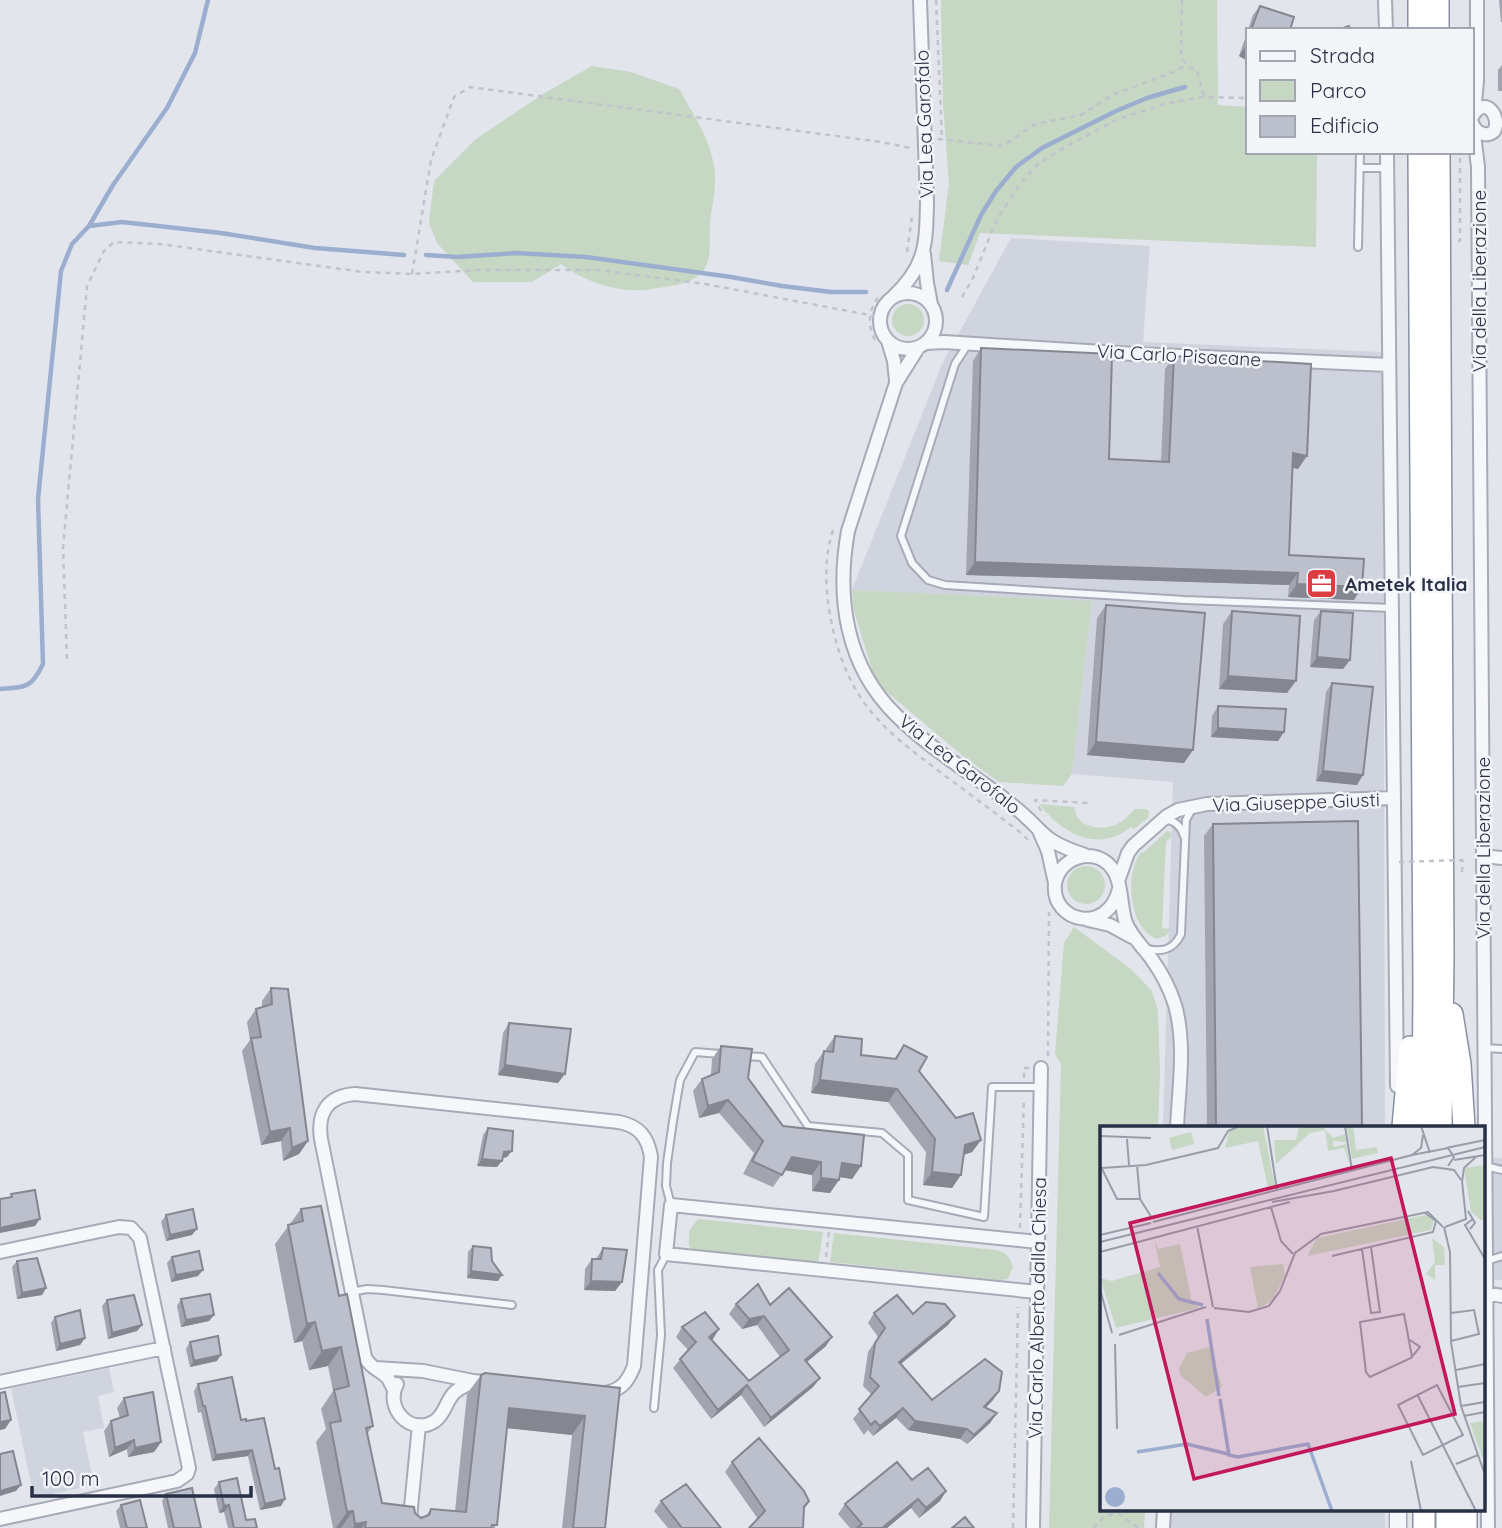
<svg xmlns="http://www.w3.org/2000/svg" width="1502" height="1528" font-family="Quicksand,sans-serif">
  <rect width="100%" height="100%" fill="#e3e5ec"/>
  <path fill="#d0d4de" d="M1011 238 1150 246 1143 342 1383 352 1385 1127H1163L1173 782 1072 774 1092 602 852 590 943 362Z
    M1483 1157 1502 1158V1280H1483Z
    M109 1368 114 1392 98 1396 104 1428 83 1432 94 1485 34 1498 11 1388Z
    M1157 1509H1385V1528H1158Z"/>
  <path fill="#c6d7c3" d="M941 0H1217L1218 105 1248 107V152H1317L1316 247 980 233 968 265 939 261 949 184 943 104Z
    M592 66 631 72 679 89C694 116 712 141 715 173 716 190 711 209 710 226 709 239 712 257 705 268 695 285 668 286 651 289 619 294 587 283 561 264L532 282H473L437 243 429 223 434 181 476 139 543 94Z
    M892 320a16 16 0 1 1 32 0a16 16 0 1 1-32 0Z
    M852 590 1092 601 1072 774 1063 786 999 782 963 756 876 683 854 611Z
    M1039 804 1074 807C1074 808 1077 817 1078 818 1086 829 1105 830 1117 824 1124 821 1129 815 1135 809H1146L1149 811 1148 818 1134 829 1131 827C1097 854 1062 833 1039 804Z
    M1167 831 1170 832 1172 835 1170 839 1166 841 1162 928 1170 929 1167 935 1157 939C1129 929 1124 874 1141 852L1143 853Z
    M1067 885a19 19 0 1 1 38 0a19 19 0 1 1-38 0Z
    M1074 927 1131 969 1152 991 1158 1011 1160 1073 1158 1127H1101V1509H1145L1144 1528H1049L1061 1064 1055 1054 1064 943Z
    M698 1219 823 1232 818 1264 693 1250 689 1246V1231Z
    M834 1233 995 1250C1006 1253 1009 1255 1013 1267L1008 1279 999 1280 830 1262Z"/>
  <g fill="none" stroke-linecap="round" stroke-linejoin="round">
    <path stroke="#9baecf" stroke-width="4.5" d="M89 226 113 185 167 108 195 53 208 0
      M426 255 457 257 516 253 586 257 731 277 782 286 831 292H866
      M947 290 981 215 996 191 1016 167 1042 148 1116 111 1147 98 1185 87
      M0 689C25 687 31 689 43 664L38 499 61 271 72 244 89 226 122 222 221 233 315 248 404 255"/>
    <defs>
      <path id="service" d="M1360 168H1387
        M1358 247 1360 152
        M968 344 955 364 901 536 912 563 928 580 945 585 1185 600 1392 608
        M1165 820C1175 820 1181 827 1184 836
        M1145 948C1160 953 1174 950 1181 934L1186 820 1192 809
        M1484 1048 1502 1049
        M743 1056 762 1057 808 1126 882 1133 908 1155V1200L984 1217 992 1087H1041
        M1485 1166 1502 1170
        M671 1205 666 1186 667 1163 673 1121 680 1080 695 1052 721 1054
        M1486 1261 1502 1256
        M351 1292 367 1289 383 1290 512 1305
        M654 1408 661 1335 658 1270 666 1255"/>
      <path id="minor" d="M1385 0 1386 30
        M1474 113 1477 81V0
        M1472 123C1474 128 1477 133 1484 134 1488 135 1491 134 1494 131 1502 118 1485 93 1472 117
        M1473 126 1478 167 1488 1528
        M1387 152 1397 1086
        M924 254 927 283 931 304
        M880 321a28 28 0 1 1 56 0a28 28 0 1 1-56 0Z
        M893 297C926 266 926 245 927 203L920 0
        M888 341 894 361 896 381
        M926 343 944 342 1135 354 1389 365
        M918 348 896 383 848 531C836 598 846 666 896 715 926 745 964 769 998 794 1008 802 1018 809 1027 818 1035 825 1042 834 1051 840 1061 847 1073 851 1085 855
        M1040 833 1048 851 1055 883
        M1483 856 1502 858
        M1118 881 1128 853 1133 846 1167 816 1178 810 1207 804 1394 798
        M1119 889C1108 935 1051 923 1055 884 1059 857 1094 846 1111 867 1123 881 1120 907 1126 923 1132 937 1142 946 1151 958 1161 972 1170 989 1175 1005 1186 1044 1179 1087 1177 1127
        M1088 920 1110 925 1132 937
        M0 1252 119 1227 131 1228 140 1238 189 1468 187 1474 177 1481 0 1519
        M1037 1292 666 1254 671 1205 1038 1242
        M1486 1293 1502 1296
        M376 1368 423 1371 473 1381 493 1383
        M0 1382 164 1348
        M397 1384C384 1408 411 1437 435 1421 445 1414 446 1401 454 1393 459 1388 467 1385 473 1381
        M394 1390C392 1386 390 1382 388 1378 380 1370 369 1367 365 1357L321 1139C317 1112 328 1096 355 1094L619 1122C639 1126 648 1137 651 1157L634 1366C628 1381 622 1390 605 1393
        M409 1528 419 1425
        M1033 1528 1041 1068
        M1163 1528 1164 1509"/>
      <path id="tertiary" d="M1398 1528V1509"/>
      <path id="trunk" d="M1419 0V30
        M1438 0V30
        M1419 152 1424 985 1423 1127
        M1439 152 1443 956 1441 1127
        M1452 1014 1460 1064 1464 1127
        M1403 1127 1410 1047
        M1424 1509V1528
        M1447 1509V1528
        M1466 1509V1528"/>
    </defs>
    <use href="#service" stroke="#a7abb7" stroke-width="10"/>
    <use href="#minor" stroke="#a7abb7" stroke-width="16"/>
    <use href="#tertiary" stroke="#a7abb7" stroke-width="19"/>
    <use href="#trunk" stroke="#8890a4" stroke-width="24"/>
    <path stroke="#c0c3cb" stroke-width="2.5" stroke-dasharray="5 5" stroke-linecap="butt" d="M936 0 942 139
      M1182 0 1181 57 1188 67 1197 70 1204 97
      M938 139 1003 146 1035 124 1081 115 1112 95 1174 72 1186 65
      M1458 241H1460V152
      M907 252 912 217
      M412 274 431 160 454 97 470 87 881 142 911 148
      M962 297 973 278 997 219 1020 184 1038 164 1065 147 1118 119 1168 103 1204 97 1248 98
      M875 340C867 324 868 310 880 295
      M833 530C824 558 825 586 830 615 835 643 844 671 859 695 879 727 910 749 940 772 967 792 994 812 1021 833L1028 840
      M67 659 63 548 87 286 104 251 114 242 160 244 363 272 412 274 477 270H597L705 284 880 317
      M1041 811 1035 800 1088 803
      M1462 872 1463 860
      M1048 1056 1049 912
      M1024 1078V1068H1029
      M1020 1228 1024 1098
      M826 1257 829 1232
      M1013 1528 1018 1307
      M1093 1528 1104 1517 1117 1513 1139 1528"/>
    <use href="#service" stroke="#f6f7fa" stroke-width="6"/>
    <use href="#minor" stroke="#f6f7fa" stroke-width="12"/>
    <use href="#tertiary" stroke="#f6f7fa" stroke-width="16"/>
    <use href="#trunk" stroke="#fff" stroke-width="21"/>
    <path stroke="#c0c3cb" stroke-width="2.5" stroke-dasharray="5 5" stroke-linecap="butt" d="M1399 862 1463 860"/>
  </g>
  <path fill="#a2a5b0" d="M1499 0H1502V22H1501Z
    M1260 6 1290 30H1248V61L1239 56 1253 15Z
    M1502 65V91H1498V70Z
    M981 348 1109 459 1161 461 1165 369 1174 356 1298 469 1292 467 1289 555 1354 600 1288 597 1289 585 966 575 973 361Z
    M1106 605 1184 763 1087 755 1097 618Z
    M1232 611 1287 693 1219 689 1223 624Z
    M1321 611 1343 669 1310 667 1314 620Z
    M1332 683 1357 785 1316 781 1326 692Z
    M1218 706 1278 741 1211 737 1212 716Z
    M1213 824 1362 1127H1207L1204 836Z
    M271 988 308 1141 299 1154 283 1161 281 1141 261 1145 242 1051 250 1040 247 1022 256 1009 262 1007V1001Z
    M509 1023 558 1083 498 1075 503 1033Z
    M835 1036 861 1055 894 1059 904 1045 919 1071 956 1118 981 1140 972 1152 964 1155 952 1188 923 1185 926 1152 888 1102 811 1093 815 1064 824 1051H826V1049Z
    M721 1046 748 1078 783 1126 861 1166 852 1179 840 1177 830 1193 812 1191V1175L785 1170 773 1187 743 1174 754 1153 719 1113 699 1118 693 1091 702 1079 711 1075 712 1059Z
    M488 1128 507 1157 502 1158 497 1167 477 1166 483 1135Z
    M301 1209 339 1296 373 1426 367 1434 382 1503 415 1513 421 1518 426 1516 431 1509 455 1511 467 1394 481 1375 620 1388 605 1528H562L572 1435 507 1428 495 1528H333L316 1442 326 1429 321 1409 333 1391 328 1366 309 1370 302 1341 294 1343 275 1244Z
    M166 1215 192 1235 166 1241 161 1222Z
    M473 1246 492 1261 498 1281 467 1278 468 1252Z
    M603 1248 622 1282 615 1291 584 1290 585 1269 592 1259H596Z
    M172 1257 198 1276 171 1282 167 1263Z
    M17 1261 46 1288 42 1295 17 1299 12 1267Z
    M181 1299 214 1315 209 1321 181 1327 177 1306Z
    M107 1300 142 1325 137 1331 108 1339 102 1306Z
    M736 1304 770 1305 826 1346 807 1362 820 1378 813 1387 764 1427 741 1395 711 1419 673 1368 688 1350 676 1337 682 1327 712 1340 749 1381 780 1357 757 1325 742 1329 729 1314Z
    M874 1313 955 1316 948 1325 901 1364 932 1400H993L985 1408 997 1413 990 1423 967 1444 960 1439 908 1430 896 1418 873 1436 868 1430 864 1435 853 1419 872 1395 863 1386 868 1352 878 1337 868 1323Z
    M55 1317 85 1338 80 1345 56 1351 51 1323Z
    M190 1342 217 1361 190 1367 186 1349Z
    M198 1384 241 1420 246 1421 275 1469 281 1506 260 1510 248 1456 212 1461 201 1412 198 1413 194 1391Z
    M124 1398 161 1442 154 1452 128 1457 127 1449 109 1457 104 1431 111 1421 120 1418 117 1408Z
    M732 1462 809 1501 804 1508 758 1519 725 1472Z
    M219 1482 246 1520 257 1528H228L224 1512 219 1513 214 1489Z
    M946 1491 940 1501 919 1518 911 1508 887 1528H850L838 1514 845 1504Z
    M166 1494 201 1528H168L162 1501Z
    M661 1501 721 1528H668L654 1511Z
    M121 1505 147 1528H120L116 1511Z"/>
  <path fill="#848690" d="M1245 47 1248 48V61L1239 56Z
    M1293 453 1307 456 1298 469 1284 466Z
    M975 562 1298 573 1289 585 966 575Z
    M1297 584 1362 587 1354 600 1288 597Z
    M1317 657 1350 660 1343 669 1310 667Z
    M1228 676 1296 681 1287 693 1219 689Z
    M1218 728 1284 732 1278 741 1211 737Z
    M1096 742 1193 750 1184 763 1087 755Z
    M1323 771 1363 775 1357 785 1316 781Z
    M505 1065 565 1074 558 1083 498 1075Z
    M820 1080 897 1089 888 1102 811 1093Z
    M728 1100 719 1113 699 1118 708 1106Z
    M290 1128 281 1141 261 1145 270 1132Z
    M981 1140 972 1152 956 1157 965 1145Z
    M308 1141 299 1154 283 1161 292 1148Z
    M512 1151 507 1157 499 1159 504 1152Z
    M792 1157 821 1162 812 1175 784 1170Z
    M482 1159 502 1161 497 1167 477 1166Z
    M842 1163 861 1166 852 1179 833 1176Z
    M932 1172 961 1175 952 1188 923 1185Z
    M821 1178 839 1180 830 1193 812 1191Z
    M40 1219 35 1226 0 1233V1228Z
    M197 1229 192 1235 166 1241 170 1235Z
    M203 1270 198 1276 171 1282 176 1275Z
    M471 1271 502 1275 498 1281 467 1278Z
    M591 1281 622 1282 615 1291 584 1290Z
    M46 1288 42 1295 17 1299 22 1293Z
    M214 1315 209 1321 181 1327 186 1320Z
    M764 1316 757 1325 742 1329 749 1319Z
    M955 1316 948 1325 892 1371 899 1362Z
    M315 1322 302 1341 294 1343 307 1324Z
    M142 1325 137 1331 108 1339 112 1333Z
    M719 1329 713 1339 703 1347 709 1337Z
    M832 1337 826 1346 798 1369 805 1360Z
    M85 1338 80 1345 56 1351 60 1344Z
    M341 1347 328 1366 309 1370 322 1351Z
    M221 1355 217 1361 190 1367 194 1361Z
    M820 1378 813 1387 764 1427 771 1418Z
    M747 1385 741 1395 711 1419 718 1410Z
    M999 1391 993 1400 977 1417 984 1407Z
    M509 1408 585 1416 572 1435 496 1427Z
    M903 1408 896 1418 873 1436 880 1426Z
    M997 1413 990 1423 967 1444 974 1435Z
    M11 1420 5 1429 0 1430V1422Z
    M915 1421 967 1429 960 1439 908 1430Z
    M134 1440 127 1449 109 1457 115 1448Z
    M161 1442 154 1452 128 1457 135 1448Z
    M252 1450 248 1456 212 1461 216 1455Z
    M21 1485 16 1491 0 1496V1491Z
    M946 1491 940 1501 919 1518 926 1508Z
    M285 1499 281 1506 260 1510 265 1504Z
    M918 1499 911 1508 887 1528H882Z
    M229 1505 224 1512 219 1513 224 1506Z
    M353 1511 341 1528H336L347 1512Z
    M366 1522 362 1528H353L355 1524Z"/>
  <path fill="#bcc0cd" stroke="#848690" stroke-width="2" d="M1260 6 1294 17 1290 30H1251Z
    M1349 26 1350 30H1337Z
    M981 348 1112 354 1109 459 1169 462 1174 356 1311 364 1307 456 1293 453 1289 555 1364 559 1362 587 1297 584 1298 573 975 562Z
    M1106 605 1205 613 1193 750 1096 742Z
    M1232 611 1300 616 1296 681 1228 676Z
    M1321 611 1353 613 1350 660 1317 657Z
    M1332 683 1373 687 1363 775 1323 771Z
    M1218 706 1286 709 1284 732 1218 728Z
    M1358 821 1362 1127H1216L1213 824Z
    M271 988 288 989 308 1141 292 1148 290 1128 270 1132 251 1038 261 1037 256 1009 272 1004Z
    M509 1023 571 1029 565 1074 505 1065Z
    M835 1036 862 1039 861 1055 896 1059 904 1045 927 1057 919 1071 956 1118 973 1113 981 1140 965 1145 961 1175 932 1172 935 1139 897 1089 820 1080 824 1051 833 1052Z
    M721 1046 752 1049 748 1078 783 1126 864 1135 861 1166 842 1163 839 1180 821 1178V1162L792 1157 782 1175 752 1161 763 1141 728 1100 708 1106 702 1079 719 1072Z
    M488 1128 513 1131 512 1151 504 1152 502 1161 482 1159Z
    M35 1190 40 1219 0 1228V1199L12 1197 11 1194Z
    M321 1206 339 1296 347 1294 373 1426 366 1428 382 1503 414 1507 415 1513 421 1518 429 1515 431 1509 466 1512 481 1375 485 1373 620 1388 605 1528H573L585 1416 509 1408 497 1525H492L491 1528H365L366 1522 355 1524 353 1511 347 1512 330 1423 341 1421 334 1390 349 1386 341 1347 322 1351 315 1322 307 1324 288 1225 303 1221 301 1209Z
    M193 1209 197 1229 170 1235 166 1215Z
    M473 1246 491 1248 492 1261 502 1275 471 1271Z
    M603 1248 627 1250 622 1282 591 1281 592 1259H601Z
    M199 1251 203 1270 176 1275 172 1257Z
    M37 1258 46 1288 22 1293 17 1261Z
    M758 1284 770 1305 789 1288 832 1337 805 1360 820 1378 771 1418 747 1385 718 1410 680 1359 696 1342 682 1327 705 1312 719 1329 709 1337 749 1381 789 1350 764 1316 749 1319 736 1304Z
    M210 1294 214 1315 186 1320 181 1299Z
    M134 1295 142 1325 112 1333 107 1300Z
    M897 1295 913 1314 926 1302 945 1304 955 1316 899 1362 932 1400 985 1359 1002 1372 999 1391 984 1407 997 1413 974 1435 967 1429 915 1421 903 1408 880 1426 875 1421 871 1425 859 1409 879 1386 870 1377 875 1343 885 1328 874 1313Z
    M80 1310 85 1338 60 1344 55 1317Z
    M218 1336 221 1355 194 1361 190 1342Z
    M232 1377 241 1420 246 1419V1421L264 1418 275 1469 279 1468 285 1499 265 1504 252 1450 216 1455 205 1406H203L198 1384Z
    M5 1392 11 1420 0 1422V1393Z
    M153 1392 161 1442 135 1448 134 1440 115 1448 111 1421 128 1415 124 1398Z
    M759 1438 804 1491 809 1501 804 1507 803 1528H749L765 1511 732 1462Z
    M13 1451 21 1485 0 1491V1454Z
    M897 1462 912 1480 928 1468 946 1491 926 1508 918 1499 882 1528H857L862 1524 845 1504Z
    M237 1478 246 1520 255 1519 257 1528H234L229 1505 224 1506 219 1482Z
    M686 1484 721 1528H682L661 1501Z
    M192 1488 201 1528H174L166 1494Z
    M140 1500 147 1528H127L121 1505Z
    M965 1517 974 1528H952Z"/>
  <defs>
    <symbol id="office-square" viewBox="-11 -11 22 22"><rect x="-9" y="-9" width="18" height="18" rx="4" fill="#dc3d42" stroke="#f3f5f9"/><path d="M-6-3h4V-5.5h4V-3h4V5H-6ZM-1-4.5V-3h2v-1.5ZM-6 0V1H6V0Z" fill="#fff"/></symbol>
  </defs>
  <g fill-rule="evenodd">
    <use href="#office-square" x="1304" y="566" width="35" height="35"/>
  </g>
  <g text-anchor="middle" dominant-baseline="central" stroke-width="5" stroke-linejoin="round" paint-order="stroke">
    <g font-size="19" fill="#283046" stroke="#f3f5f9">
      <text transform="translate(924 124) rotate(-92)">Via Lea Garofalo</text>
      <text transform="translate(1479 281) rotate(-90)">Via della Liberazione</text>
      <text transform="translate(1179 355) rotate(3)">Via Carlo Pisacane</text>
      <text transform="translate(960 764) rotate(38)">Via Lea Garofalo</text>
      <text transform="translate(1296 802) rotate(-2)">Via Giuseppe Giusti</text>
      <text transform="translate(1483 848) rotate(-90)">Via della Liberazione</text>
      <text transform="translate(1037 1308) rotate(-89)">Via Carlo Alberto dalla Chiesa</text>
    </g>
    <g font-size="19" font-weight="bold" fill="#283046" stroke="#f3f5f9" text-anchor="start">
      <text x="1345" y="584">Ametek Italia</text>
    </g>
  </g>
  <g transform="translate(1100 1126)">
    <rect width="385" height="385" fill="#e3e5ec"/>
    <path d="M144 0H163L175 60 168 62 158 15 125 22 129 5ZM199 0H222L233 12 245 8 246 16 233 15V21L246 18 250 41 244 22 228 25 225 4 210 7 176 38 174 14H196ZM247 0H253L256 24 277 21 278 27 252 33ZM91 6 94 18 72 24 69 12ZM385 39V93L381 94 371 86 365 49V42ZM325 89 334 94 331 104 207 130 217 112ZM332 112 344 121 345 139H335V154L326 148 335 136ZM54 113 58 123 80 118 92 176 99 182 16 202 0 152 12 155 60 141ZM183 138 185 149 173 174 158 183 150 141ZM110 221 122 261 106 271 80 249 79 242 87 227ZM385 295V330L382 331 370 297Z" fill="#c6d7c3"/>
    <path d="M5 371a10 10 0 1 1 20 0a10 10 0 1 1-20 0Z" fill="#9baecf"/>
    <path fill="none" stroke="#9baecf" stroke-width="3.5" d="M58 147 79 173 103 179M107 193 119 270M120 273 129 329 138 331 208 318 232 385M37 326 87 318 128 328"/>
    <path fill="none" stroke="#989daa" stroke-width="2" d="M167 0 177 64M245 0 252 44M321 0 330 27M0 10 51 12M27 13 29 39M346 22 385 14M312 29 348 22 354 31 348 40M354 34 385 29M0 39 17 73H40M37 39 40 73 52 92M2 42 46 39 118 22 128 5 140 0M362 56 364 42 377 30M234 65 333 41 354 44 361 54M172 76 234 65M171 81 181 115 193 128M368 85 375 97 370 103M373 93 365 99 385 133M53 96 312 29 321 22 323 9M97 100 113 181M344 101 350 126 351 216 361 280 385 349M345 101 366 93 362 55M0 109 51 97M0 116 385 21M262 123 271 187 280 186 271 121M0 126 190 76M232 130 333 106 336 95 325 87M0 163 12 207M114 182 149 186 169 180 180 165 195 127 221 108 328 86 343 101M19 209 106 181M310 214 320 221 311 232 270 251 266 246 260 196 304 188 312 231M351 215 379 208 374 184 351 187M15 218 17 303M356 244 385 238M337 259 363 309 323 329 298 279ZM358 261 385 257M317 268 376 385M361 280 385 276M364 290 385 286M311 335 321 385M356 338 378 329"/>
    <path fill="#c2185b" fill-opacity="0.15" stroke="#c2185b" stroke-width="3.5" d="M291 32 355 288 94 353 30 97Z"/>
    <rect width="385" height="385" fill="none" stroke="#283046" stroke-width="3.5"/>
  </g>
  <rect x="1246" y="28" width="228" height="126" fill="#f3f5f9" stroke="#a2a6b1" stroke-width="2"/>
  <rect x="1260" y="51" width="35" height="10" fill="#f6f7fa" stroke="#a2a6b1" stroke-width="2"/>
  <text x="1310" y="63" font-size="21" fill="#283046">Strada</text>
  <rect x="1260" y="80" width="35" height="21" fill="#c6d7c3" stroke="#a2a6b1" stroke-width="2"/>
  <text x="1310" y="98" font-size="21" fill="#283046">Parco</text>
  <rect x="1260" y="116" width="35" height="21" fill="#bcc0cd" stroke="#a2a6b1" stroke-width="2"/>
  <text x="1310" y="133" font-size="21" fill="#283046">Edificio</text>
  <path d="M32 1486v10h219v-10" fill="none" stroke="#283046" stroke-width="3.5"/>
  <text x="42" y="1486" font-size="21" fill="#283046" stroke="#f3f5f9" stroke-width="5" paint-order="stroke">100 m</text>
</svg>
